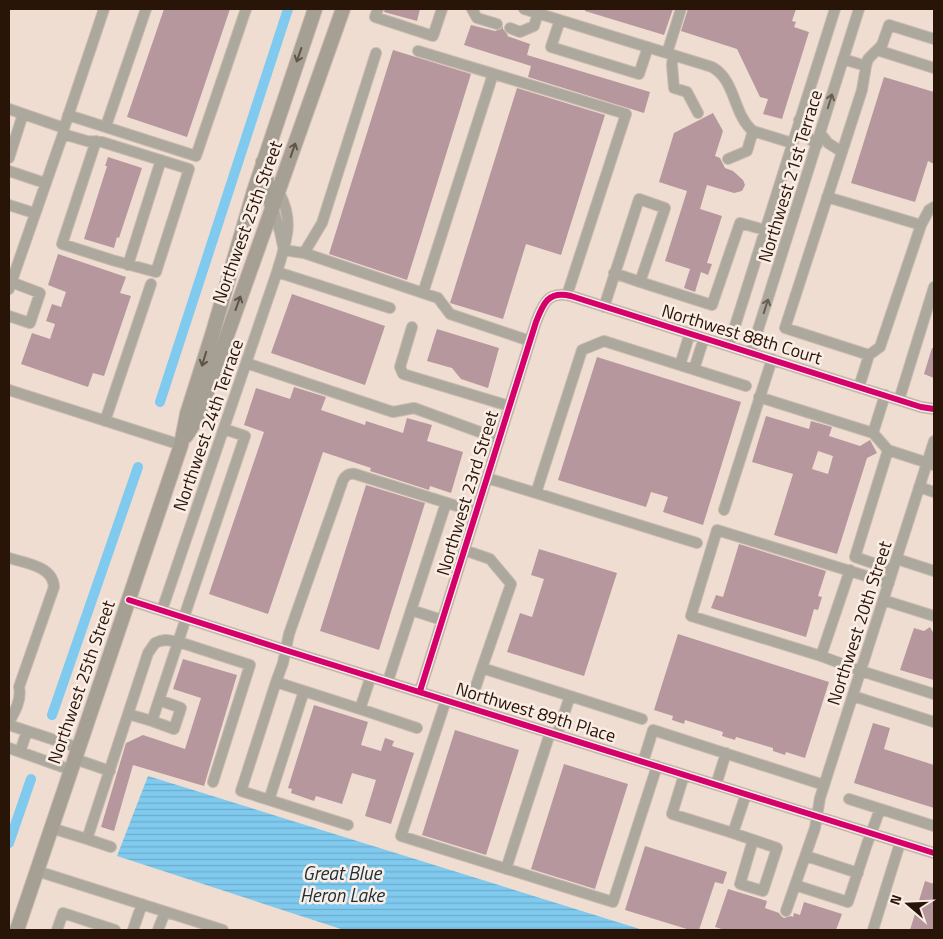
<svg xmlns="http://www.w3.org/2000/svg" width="943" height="939" font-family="'Titillium Web',sans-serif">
  <defs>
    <pattern id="water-rules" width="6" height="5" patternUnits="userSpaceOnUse" patternTransform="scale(1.25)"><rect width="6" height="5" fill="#7fcaee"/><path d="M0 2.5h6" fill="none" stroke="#6eadcb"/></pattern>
  </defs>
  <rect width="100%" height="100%" fill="#f0ddd1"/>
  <path fill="url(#water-rules)" d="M148 776 643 930H344L117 856Z"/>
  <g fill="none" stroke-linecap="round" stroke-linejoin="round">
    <path stroke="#7fcaee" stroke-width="10" d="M160 402 288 9
      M52 715 138 467
      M9 843 31 779"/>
  </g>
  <path fill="#b6979d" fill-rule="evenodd" d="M164 9H230L187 137 127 117Z
    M385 9H420L417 21 384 12Z
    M585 9H673L664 35 585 11Z
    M688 9H796L792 21 796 22 794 27 809 32 782 119 763 114 768 99 760 97 737 49 681 31Z
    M471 25 495 31 501 29 503 26V29L508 35 507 36 530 44 527 55 650 92 644 113 528 77 531 66 464 45Z
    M393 50 471 74 407 280 329 254Z
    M884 77 934 92V164L928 161 915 202 851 183Z
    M517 88 605 115 561 255 526 244 503 319 450 303Z
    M713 113 723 131 715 156 720 158 725 168 733 171 743 180 745 185 742 191 734 193 707 185 700 209 722 216 707 263 712 264 708 275 701 272 695 292 684 288 690 269 665 261 687 191 659 182 674 133Z
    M108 157 142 168 119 238 117 237 114 248 84 239 107 166H105Z
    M58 254 126 277 120 293 131 296 104 376 93 373 88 387 21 364 32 333 50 339 55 324 46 321 52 304 61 307 66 292 48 285Z
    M292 294 385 326 365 385 271 353Z
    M437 329 499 348 488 388 461 379 452 368 427 361Z
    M932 348H934V378L924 374Z
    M597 357 741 402 703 525 663 512 668 497 651 492 646 507 558 480Z
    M294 387 326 397 321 410 365 425 366 421 403 433 407 418 432 425 427 441 463 452 451 493 430 486 429 490 370 471 371 468 323 452 268 614 209 594 264 432 244 425 256 388 290 399Z
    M766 416 809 429 811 421 832 427 829 436 860 446 870 440 877 453 867 458 837 554 774 535 793 474 752 462ZM818 451 833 456 828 474 812 469Z
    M366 485 425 503 379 650 320 631Z
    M739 544 826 571 818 596 822 597 818 610 814 609 806 637 711 608 716 595 723 597Z
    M539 549 617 573 584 676 507 652 520 613 532 617 544 579 531 575Z
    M930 627 934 634V680L900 670 914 628 924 631Z
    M678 634 829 682 805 758 786 752 785 755 773 751V748L736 737 735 740 722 736 723 732 685 720 684 724 672 720 673 716 654 710Z
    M183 659 237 675 204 786 133 765 114 831 101 827 126 743 143 735 185 749 201 698 173 689Z
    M314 705 368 722 361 745 381 751 385 738 394 741 392 746 414 753 391 824 365 816 376 780 352 773 342 804 316 796 314 801 291 793 292 789 288 788Z
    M873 723 890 728 884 749 934 765V808L854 783Z
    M455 730 519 750 486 855 422 835Z
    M564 764 628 784 595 889 531 869Z
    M645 846 727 872 723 884 715 882 699 930H690L625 910Z
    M925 881 934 884V930H910Z
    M728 889 767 901 765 908 779 913 781 916 784 918 791 916 793 917 794 913 800 915 804 902 842 914 836 930H725L715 927Z"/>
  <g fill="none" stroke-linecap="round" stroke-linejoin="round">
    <defs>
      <path id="minor" d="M378 9 375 17 433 36 442 9
        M472 9 477 18 497 24
        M524 9 712 67C736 80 733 115 753 131L792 143
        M560 20 551 47 639 74 648 47
        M510 28 520 32 534 26 538 13
        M877 50 934 68
        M418 51 626 114 567 295
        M667 53 681 9
        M673 55 672 65 674 88 687 92 698 113
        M843 59 866 66
        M9 109 64 128
        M68 115 196 156 246 9
        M799 120C804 131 807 138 817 145
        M106 126 146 9
        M820 133 828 143 842 152
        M63 134 87 141 102 142 189 169 156 272 112 260 62 244 96 141
        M9 158 23 114
        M728 159 747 151 753 131
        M9 171 45 183
        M827 197 921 225 929 210 934 207
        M9 205 34 213
        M273 208 280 232 283 246
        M283 250 304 253 438 298 450 314 530 341
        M304 253 322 223 376 53
        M128 265 161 160
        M277 272 390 308
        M614 273 640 282
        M9 289 63 134 64 128 104 9
        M423 293 493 74
        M604 307 639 199 665 208 640 282 712 305 740 223 765 230
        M9 316 30 323 40 293 11 282
        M412 327 400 367 403 374 509 406
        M729 345 835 9
        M751 352 859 9
        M869 355 880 347 921 225
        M246 363 393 412 414 408 499 439
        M680 365 690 333
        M694 369 704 338
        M859 387 869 355 785 328 842 152 862 90 866 66 868 59 882 45 889 25 934 39
        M9 390 181 445
        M885 395 873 433 888 450 855 557 893 570
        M759 397 873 433
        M899 400 934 287
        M105 421 151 284
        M888 450 934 465
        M487 478 536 493
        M919 487 934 492
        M724 510 772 359
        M697 543 536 493 582 350 604 341 746 386
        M464 550 490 559 511 584 482 668 570 696
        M9 558C25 563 53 566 54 587L19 687C22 699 15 712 9 722
        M897 559 934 571
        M850 570 821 656 691 616 717 530 889 583
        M129 600 285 650 934 853
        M883 600 934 616
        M162 610 277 272C286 241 295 222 279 192
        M411 610 442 620
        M184 617 245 436 224 429
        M186 618 152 721 128 714 148 653 155 643 160 641 166 640 179 642 250 665 213 782
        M821 656 861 671 934 694
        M371 676 360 709 417 728
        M388 681 446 503
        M276 682 283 663 289 634 343 480C346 475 349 473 355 474L476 512
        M420 691 536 322C543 304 548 290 571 296L921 407 934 409
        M853 696 934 722
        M446 700 401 836 613 902 657 766
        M469 707 482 668
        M152 721 174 729 181 708 159 700
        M9 725 79 748
        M557 735 570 696 642 719
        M9 748 71 770
        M20 752 27 731
        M75 759 110 771
        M643 762 653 730 824 785
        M684 775 672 814 733 833
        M716 785 726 753
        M746 794 733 833 777 848 763 891 740 884 753 840
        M849 799 934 826
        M269 800 304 691
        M348 825 241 791 276 682 360 709
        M51 828 87 839 128 714
        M87 839 111 847
        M806 856 858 873
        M506 869 550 733
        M37 871 223 930
        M795 885 848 902 867 844 875 823 880 809
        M786 911 815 828 820 798 934 441
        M57 930 63 913 115 930
        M133 930 142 904
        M158 930 165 912
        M873 930 900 843"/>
      <path id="major" d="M263 162 272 207
        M186 436 198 417 343 9
        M17 930 181 445 187 414 213 332 254 191 315 9"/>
    </defs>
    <use href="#minor" stroke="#cabaaf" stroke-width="12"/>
    <use href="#major" stroke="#cabaaf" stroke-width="16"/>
    <use href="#minor" stroke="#aca89e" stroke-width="10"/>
    <use href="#major" stroke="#a6a094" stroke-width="14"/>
    <defs>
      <path id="cycleway" d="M129 600 285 650 934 853
        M420 691 536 322C543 304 548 290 571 296L921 407 934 409"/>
    </defs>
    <use href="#cycleway" stroke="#f9ede5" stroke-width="9"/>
    <use href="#cycleway" stroke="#d6006c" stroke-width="6"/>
  </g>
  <defs><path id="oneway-shaft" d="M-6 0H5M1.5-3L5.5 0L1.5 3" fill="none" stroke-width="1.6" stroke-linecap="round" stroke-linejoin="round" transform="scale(1.25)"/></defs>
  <g stroke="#615446">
    <use href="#oneway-shaft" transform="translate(299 55) rotate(109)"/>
    <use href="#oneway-shaft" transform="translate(293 150) rotate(-71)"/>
    <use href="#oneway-shaft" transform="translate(238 303) rotate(-70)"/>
    <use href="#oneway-shaft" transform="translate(204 359) rotate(107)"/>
  </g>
  <g stroke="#6a5e52">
    <use href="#oneway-shaft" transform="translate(830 101) rotate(-73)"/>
    <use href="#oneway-shaft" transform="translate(766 306) rotate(-72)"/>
  </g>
  <g text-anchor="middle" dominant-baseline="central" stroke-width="5" stroke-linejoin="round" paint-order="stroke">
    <g font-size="18" fill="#291507" stroke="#f9ede5">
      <text transform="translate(790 176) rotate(-73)">Northwest 21st Terrace</text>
      <text transform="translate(247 222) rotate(-70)">Northwest 25th Street</text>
      <text transform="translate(742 334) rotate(17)">Northwest 88th Court</text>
      <text transform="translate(208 425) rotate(-71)">Northwest 24th Terrace</text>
      <text transform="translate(467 493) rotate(-73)">Northwest 23rd Street</text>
      <text transform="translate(859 623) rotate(-72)">Northwest 20th Street</text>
      <text transform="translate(81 682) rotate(-71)">Northwest 25th Street</text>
      <text transform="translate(536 712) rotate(17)">Northwest 89th Place</text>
    </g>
    <g font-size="19" font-style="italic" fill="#18303d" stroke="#f9ede5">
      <text x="342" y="872">Great Blue<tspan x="342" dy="22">Heron Lake</tspan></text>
    </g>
  </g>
  <rect width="943" height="939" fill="none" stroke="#291507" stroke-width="20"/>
  <g transform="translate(908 904) rotate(289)" stroke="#f9ede5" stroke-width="4" paint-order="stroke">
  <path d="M0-4L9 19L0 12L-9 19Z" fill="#291507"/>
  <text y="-8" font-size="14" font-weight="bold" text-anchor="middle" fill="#291507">N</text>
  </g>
</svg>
